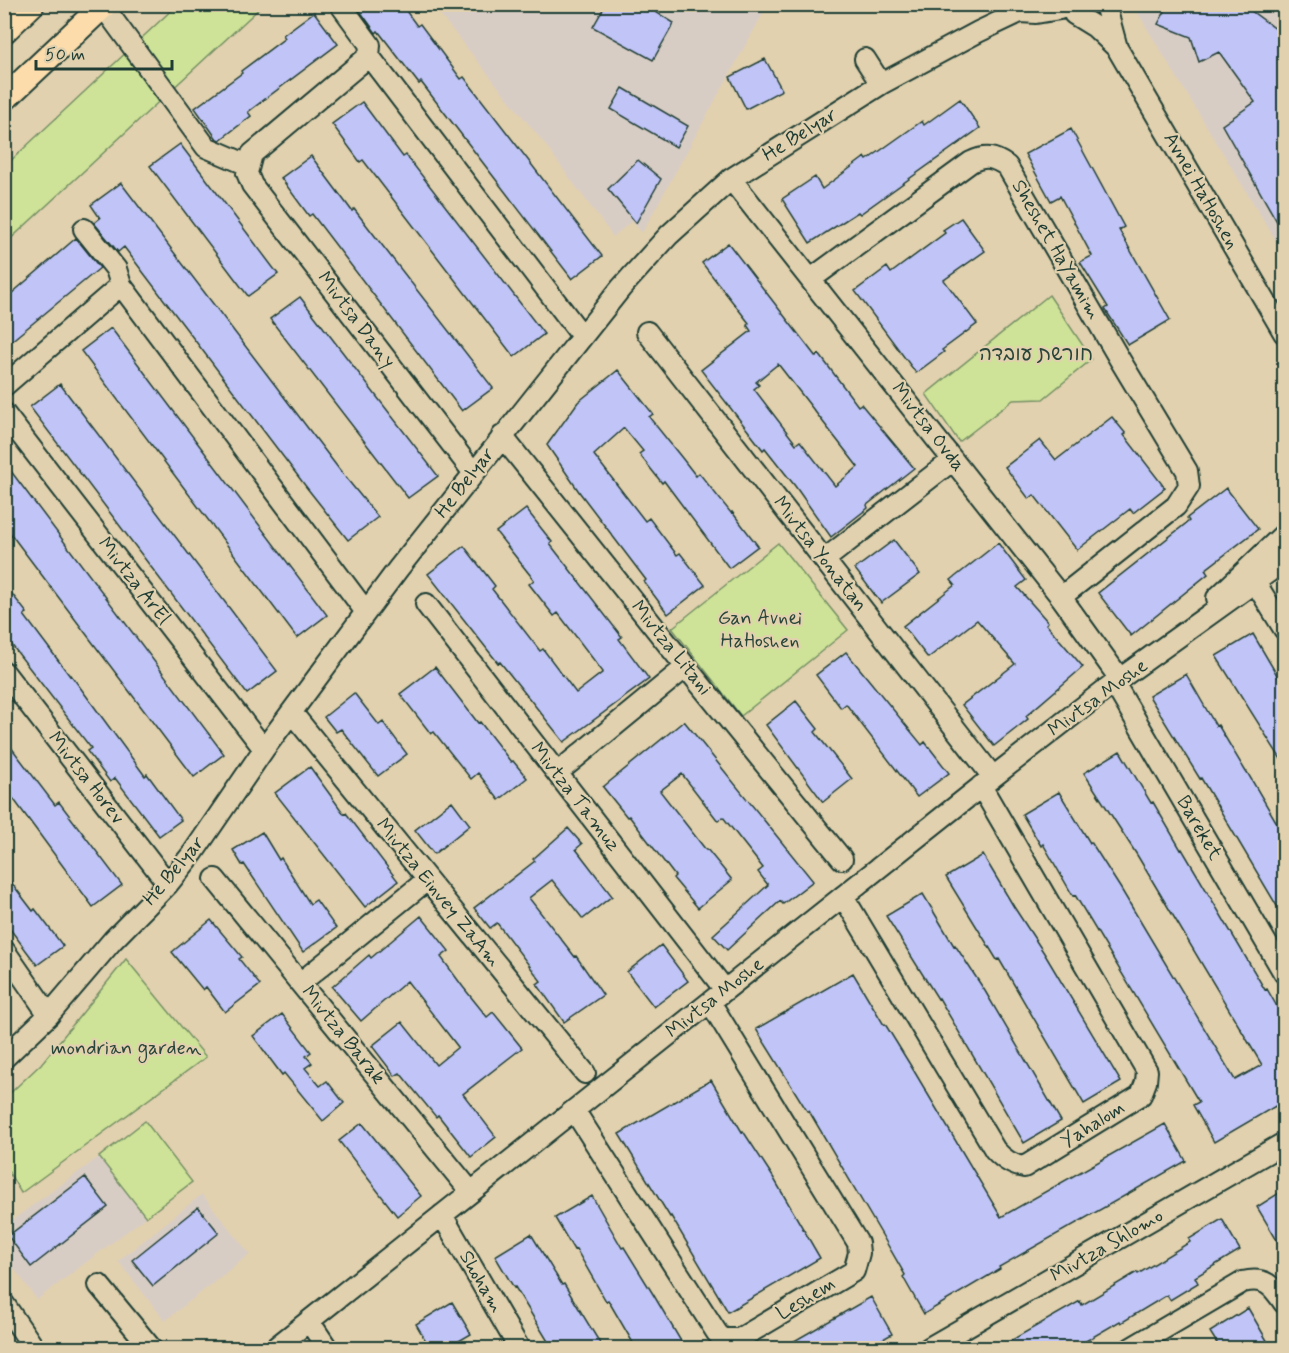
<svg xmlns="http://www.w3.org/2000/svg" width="1289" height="1353" font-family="Mynerve,'Playpen Sans Hebrew',sans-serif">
  <rect width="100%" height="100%" fill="#e2d1ae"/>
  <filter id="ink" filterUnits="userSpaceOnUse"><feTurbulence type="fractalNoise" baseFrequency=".0167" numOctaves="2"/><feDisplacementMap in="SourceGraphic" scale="12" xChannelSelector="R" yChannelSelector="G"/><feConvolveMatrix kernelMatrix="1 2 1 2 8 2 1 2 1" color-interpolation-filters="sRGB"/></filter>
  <g filter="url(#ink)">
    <path fill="#d8cdc4" d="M1135 4 1284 5V254L1134 7Z
      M432 5H768L642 233 632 221 613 237 543 142Z
      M99 1157 146 1217 37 1300 5 1256 4 1226Z
      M202 1194 250 1254 165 1321 118 1261Z"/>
    <path fill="#cee397" stroke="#769066" stroke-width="1.5" d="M177 5H263L5 244V166Z
      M1049 295 1092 359 1043 399 1013 400 959 442 926 394Z
      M778 543 848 630 741 716 672 628Z
      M126 959 206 1057 21 1193 5 1166V1098L41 1064Z
      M145 1121 192 1182 146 1217 99 1157Z"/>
    <path fill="#c1c4f6" stroke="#1f3d34" stroke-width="1.5" fill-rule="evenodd" d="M355 4H401L417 26 420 24 461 79 464 77 602 256 572 279 421 82 419 84 378 31 376 33Z
      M606 4H658L654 11 674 23 653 60 593 27Z
      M1169 4H1254L1250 10 1284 35V117L1278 120 1284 132V234L1222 125 1255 102 1219 52 1199 62 1191 37 1158 24Z
      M314 12 338 44 248 112 251 116 220 140 217 139 195 108 242 73 241 71 285 38 283 35Z
      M765 59 782 90 746 109 730 77Z
      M623 88 688 126 676 147 611 109Z
      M960 99 980 128 860 214 858 212 810 243 782 199 815 177 822 189 865 157 867 160 922 121 924 125Z
      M362 102 403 157 406 155 544 334 514 357 363 160 360 162 332 124Z
      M1071 129 1124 227 1119 230 1170 320 1128 345 1105 309 1108 307 1080 262 1092 256 1060 196 1051 201 1025 154Z
      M180 144 278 274 248 296 150 166Z
      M311 156 352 211 354 209 493 388 462 411 312 214 309 216 281 178Z
      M638 160 661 179 636 223 608 189Z
      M121 183 342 473 378 517 348 540 307 488 124 247 118 252 94 223 100 218 91 205Z
      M961 218 985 251 944 280 977 324 942 350 944 352 916 373 855 291 887 267 891 273 945 233 943 230Z
      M76 238 100 268 4 347V300Z
      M728 243 816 357 819 354 858 406 861 404 914 468 867 505 868 508 831 537 795 486 765 448 763 450 701 370 751 331 747 325 749 323 702 263ZM778 364 858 467 835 486 800 441 796 444 754 389 759 385 756 382Z
      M300 297 438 476 408 498 270 319Z
      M111 328 327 615 297 638 81 351Z
      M618 370 653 414 649 417 682 458 696 476 699 473 731 513 732 512 758 546 729 568 664 481 662 483 639 454 643 451 624 428 594 455 645 521 649 518 677 555 680 553 705 585 668 614 644 582 646 580 580 493 547 445 578 402Z
      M60 384 277 671 247 694 30 407Z
      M1112 417 1126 434 1124 435 1165 488 1133 513 1130 509 1077 550 1034 495 1029 499 1005 467 1040 440 1056 460Z
      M4 462 224 754 194 777 4 525Z
      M1226 488 1258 529 1205 570 1208 574 1131 636 1098 593 1189 521 1187 518Z
      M526 509 552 542 550 544 622 637 619 639 649 679 564 742 500 662 498 663 428 574 464 546 495 586 492 589 540 651 543 649 576 693 603 672 558 613 554 616 529 584 534 580 496 532Z
      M894 540 920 574 881 603 855 569Z
      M998 543 1026 580 1017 587 1048 622 1046 624 1083 667 1026 716 1028 719 994 746 962 705 1015 664 977 620 928 658 903 626 955 585 951 580Z
      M4 584 27 613 24 615 70 676 71 675 145 776 147 774 181 820 159 836 115 778 110 782 87 751 91 748 4 635Z
      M1253 634 1284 687V764L1216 656Z
      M846 652 922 745 925 742 949 773 917 797 846 704 841 708 816 675Z
      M435 667 478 723 480 722 511 762 513 761 527 778 499 800 478 773 471 779 434 732 431 734 400 694Z
      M1186 674 1216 726 1218 725 1246 772H1247L1284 835V918L1201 778 1200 779 1149 696Z
      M354 693 379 725 383 722 407 754 378 776 341 729 336 732 324 717Z
      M796 701 818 729 815 732 852 779 823 802 766 725Z
      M684 721 813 881 783 904 780 901 727 950 713 935 768 885 758 872 763 868 723 817 718 821 682 774 660 791 706 850 707 849 732 880 698 908 673 878 675 876 629 816 627 817 603 787Z
      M4 738 55 805 59 802 122 885 93 907 4 786Z
      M1120 751 1151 803 1153 802 1181 850 1182 849 1265 990 1267 989 1284 1019V1101L1214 1142 1193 1105 1199 1102 1075 895 1073 896 1043 844 1041 846 1022 814 1059 792 1090 843 1091 842 1121 889 1235 1080 1262 1065 1137 855 1084 773Z
      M310 767 344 814 346 813 398 881 365 907 275 793Z
      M452 801 470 825 434 854 415 830Z
      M568 828 582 844 576 849 612 896 583 919 552 880 529 898 575 957 576 956 603 995 564 1022 537 984 541 981 497 923 490 928 474 908 535 861 533 859Z
      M262 832 279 860 281 858 310 904 316 900 336 928 303 952 244 864 242 865 233 850Z
      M983 855 1014 907 1044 953 1121 1082 1084 1104 999 959 997 960 946 877Z
      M4 873 33 911 35 909 63 946 37 965 4 921Z
      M923 894 954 946 955 945 985 991 1061 1121 1024 1143 939 998 938 999 886 916Z
      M421 916 449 951 441 957 463 987 487 1017 493 1012 522 1048 463 1094 496 1137 471 1157 438 1115 436 1117 400 1073 395 1076 372 1046 402 1022 436 1065 458 1047 407 981 361 1021 332 987 369 955 371 958Z
      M211 920 242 957 239 959 260 985 225 1012 206 987 203 990 172 952Z
      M661 945 688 981 654 1007 627 972Z
      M853 973 884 1025 885 1024 914 1071 1001 1217 1165 1124 1186 1161 999 1267 1000 1269 924 1314 903 1277 905 1275 882 1235 809 1111H807L756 1029Z
      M282 1014 311 1052 306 1056 312 1063 305 1068 320 1086 327 1081 344 1103 323 1121 284 1073 282 1075 253 1036Z
      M711 1080 742 1132 743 1131 773 1177 820 1258 728 1312 671 1216 670 1217 619 1134Z
      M362 1123 421 1196 397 1216 339 1141Z
      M85 1177 108 1207 31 1267 8 1236Z
      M1284 1190V1252L1257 1207Z
      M592 1196 622 1248 624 1247 653 1294 685 1348H636L608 1300 606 1301 576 1249 574 1250 555 1218Z
      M198 1207 219 1233 153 1286 132 1260Z
      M1222 1219 1240 1250 1195 1277 1198 1283 1170 1300 1167 1295 1121 1323 1120 1321 1074 1348H998L1080 1301 1082 1305 1137 1272 1138 1274 1190 1242 1189 1239Z
      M531 1234 562 1285 564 1284 603 1348H552L515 1287 514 1288 495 1256Z
      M871 1297 892 1334 867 1348H782Z
      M452 1302 471 1334 447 1348H430L416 1324Z
      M1248 1308 1269 1344 1261 1348H1220L1210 1332Z"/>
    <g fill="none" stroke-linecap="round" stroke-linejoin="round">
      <defs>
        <path id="minor" d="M340 4 370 45 369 56
          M1105 4 1117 48 1284 333
          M103 6 206 147 248 165
          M1074 14 1095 27 1117 48
          M865 59 881 84
          M731 179 1061 597 1120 679
          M84 229 116 269 121 285
          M811 279 971 162C986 155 994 157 1007 166L1120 360 1187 471 1189 486 1176 506 1061 597
          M647 332 993 777
          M4 386 121 285 366 612
          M4 413 264 749
          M502 436 686 667 842 859
          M473 472 252 185 247 173 252 154 369 56 582 336
          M824 560 953 460
          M1255 582 1284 629
          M1217 598 1284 534
          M426 604 725 990
          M4 672 168 884
          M1114 683 1284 973
          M292 713 585 1073
          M557 773 686 667
          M215 879 471 1192
          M843 896 995 1150C1004 1160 1012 1165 1024 1167L1141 1095 1146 1082 1147 1071 981 786
          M4 950 49 1015
          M300 983 427 880
          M4 1058 49 1015 113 940 168 884 193 853 264 749 398 569 621 288 669 235 731 179 881 84 978 32 1020 12 1036 13 1060 9
          M574 1110 717 1333 723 1339H739L854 1271 859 1253 858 1243 710 1002
          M442 1215 519 1348
          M99 1285 151 1348
          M4 1304 34 1348
          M309 1321 327 1348
          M275 1348 993 777 1114 683 1284 561
          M929 1348 1284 1143
          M1131 1348 1243 1282C1265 1277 1272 1285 1284 1303"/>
        <path id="major" d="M4 31 32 4
          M4 99 105 4"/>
      </defs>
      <use href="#minor" stroke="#1f3d34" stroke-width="24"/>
      <use href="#major" stroke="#1f3d34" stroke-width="28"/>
      <use href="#minor" stroke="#e2d1ae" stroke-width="20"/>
      <use href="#major" stroke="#fddcac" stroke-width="24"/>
    </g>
  </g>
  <g text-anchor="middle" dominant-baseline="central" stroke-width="4.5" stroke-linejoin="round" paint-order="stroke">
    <g font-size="20" fill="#1f3d34" stroke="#e2d1ae">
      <text transform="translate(800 135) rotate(-32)">He BeIyar</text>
      <text transform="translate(1201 191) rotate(60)">Avnei HaHoshen</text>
      <text transform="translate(1056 250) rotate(60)">Sheshet HaYamim</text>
      <text transform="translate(356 320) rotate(53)">Mivtsa Dany</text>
      <text transform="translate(928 427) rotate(52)">Mivtsa Ovda</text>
      <text transform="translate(465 483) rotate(-52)">He BeIyar</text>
      <text transform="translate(820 554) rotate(52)">Mivtsa Yonatan</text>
      <text transform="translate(134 581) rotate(52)">Mivtza ArEl</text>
      <text transform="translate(671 648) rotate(51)">Mivtza Litani</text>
      <text transform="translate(1098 698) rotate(-36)">Mivtsa Moshe</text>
      <text transform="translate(86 778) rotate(52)">Mivtsa Horev</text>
      <text transform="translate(575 797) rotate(52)">Mivtza Tamuz</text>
      <text transform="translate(1199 828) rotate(60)">Bareket</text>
      <text transform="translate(174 871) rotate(-50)">He BeIyar</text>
      <text transform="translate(438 893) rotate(51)">Mivtza Einvey ZaAm</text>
      <text transform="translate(715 998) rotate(-38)">Mivtsa Moshe</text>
      <text transform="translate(343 1035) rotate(51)">Mivtza Barak</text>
      <text transform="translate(1093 1125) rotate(-32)">Yahalom</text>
      <text transform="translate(1107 1246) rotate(-30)">Mivtza Shlomo</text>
      <text transform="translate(481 1282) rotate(60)">Shoham</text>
      <text transform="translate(806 1299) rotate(-31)">Leshem</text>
    </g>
    <g font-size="20" fill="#284539" stroke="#e2d1ae">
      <text x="1036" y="354">חורשת עובדה</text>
      <text x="760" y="618">Gan Avnei<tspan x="760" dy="23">HaHoshen</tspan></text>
      <text x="126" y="1048">mondrian garden</text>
    </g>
  </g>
  <rect width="1289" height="1353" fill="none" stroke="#e2d1ae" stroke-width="24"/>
  <rect x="12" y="12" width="1265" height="1329" fill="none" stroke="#1f3d34" stroke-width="2" filter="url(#ink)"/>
  <path d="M36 60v9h136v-9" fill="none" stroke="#1f3d34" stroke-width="3"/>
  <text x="45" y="60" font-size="18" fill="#1f3d34" stroke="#e2d1ae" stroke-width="4.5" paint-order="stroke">50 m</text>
</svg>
